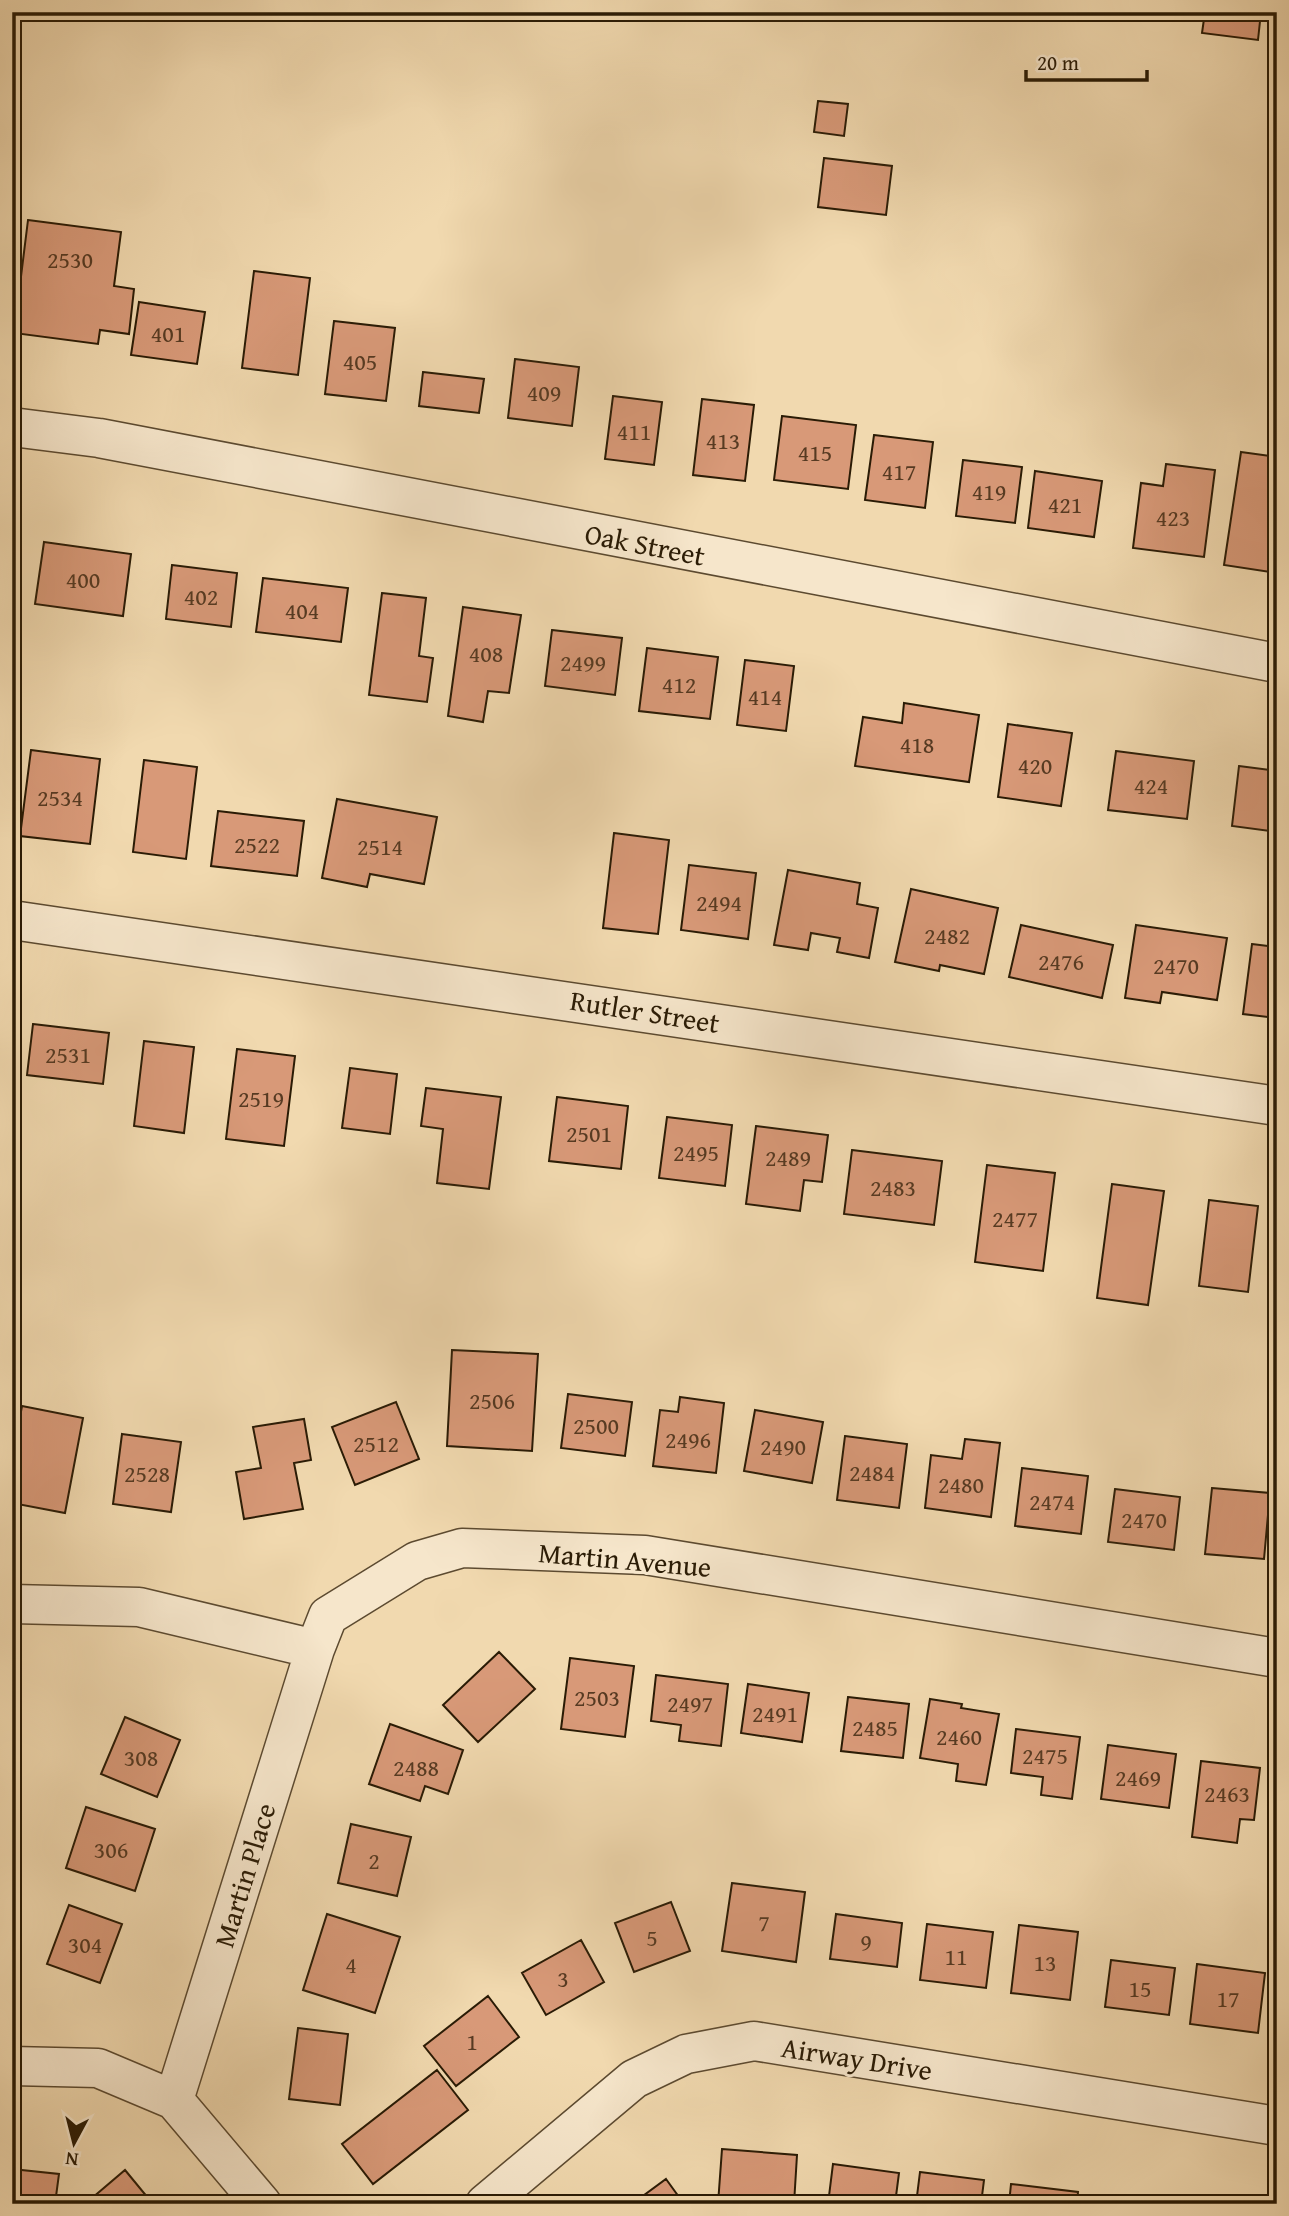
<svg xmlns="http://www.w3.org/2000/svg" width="1289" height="2216" font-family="'Gentium Book Plus',serif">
  <rect width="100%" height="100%" fill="#f1d9af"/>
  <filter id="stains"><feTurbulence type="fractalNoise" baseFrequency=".00286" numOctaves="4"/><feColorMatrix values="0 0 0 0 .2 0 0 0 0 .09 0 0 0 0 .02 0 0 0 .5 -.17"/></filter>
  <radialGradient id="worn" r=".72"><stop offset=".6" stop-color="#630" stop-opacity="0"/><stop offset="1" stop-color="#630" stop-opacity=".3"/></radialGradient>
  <path fill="#d89978" stroke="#2a1b05" stroke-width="2" d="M1047 12H1083L1082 20 1046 17Z
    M1205 12H1261L1258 40 1202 33Z
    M818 101 848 104 844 136 814 132Z
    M824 158 892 166 886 215 818 207Z
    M28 220 121 232 114 286 134 289 129 334 100 330 98 344 14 333Z
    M254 271 310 278 298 375 242 368Z
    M139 302 205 312 197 364 131 355Z
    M334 321 395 328 386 401 325 394Z
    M515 359 579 367 572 426 508 418Z
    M423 372 484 379 479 413 419 406Z
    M613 396 662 402 654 465 605 459Z
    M702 399 754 405 745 481 693 475Z
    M782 416 856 425 848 489 774 480Z
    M874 435 933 442 925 508 865 500Z
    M1241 452 1277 457V573L1224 565Z
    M963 460 1022 467 1015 523 956 516Z
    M1166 464 1215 470 1204 557 1133 548 1141 483 1163 486Z
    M1035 471 1102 481 1094 537 1028 528Z
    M44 542 131 554 123 616 35 604Z
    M172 565 237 573 231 627 166 619Z
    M263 578 348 588 341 642 256 632Z
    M382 593 426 598 419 656 433 658 427 702 369 695Z
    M463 607 521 615 509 693 488 691 483 722 448 716Z
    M552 630 622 638 615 695 545 686Z
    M647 648 718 657 710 719 639 711Z
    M745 660 794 666 786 731 737 725Z
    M904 703 979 715 969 782 855 766 863 717 902 723Z
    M1008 724 1072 733 1061 806 998 797Z
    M31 750 100 759 90 844 20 836Z
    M1116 751 1194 761 1187 819 1108 810Z
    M144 760 197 767 186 859 133 852Z
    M1239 766 1277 771V832L1232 826Z
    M337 799 437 817 424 884 370 874 367 887 322 878Z
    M218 811 304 821 297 876 211 866Z
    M614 833 669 840 658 934 603 928Z
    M689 865 756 873 748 939 681 930Z
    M788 870 860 883 857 904 878 908 869 958 837 952 840 938 811 933 808 950 774 945Z
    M911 889 998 908 984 974 940 965 939 971 895 962Z
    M1021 925 1113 945 1102 998 1009 977Z
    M1136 925 1227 938 1217 1000 1162 992 1160 1003 1125 998Z
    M1252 944 1277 947V1018L1243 1014Z
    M33 1024 109 1033 103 1084 27 1075Z
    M144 1041 194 1047 184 1133 134 1126Z
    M237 1049 295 1056 284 1146 226 1139Z
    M350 1068 397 1074 390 1134 342 1128Z
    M426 1088 501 1097 489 1189 437 1183 443 1129 421 1126Z
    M557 1097 628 1106 621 1169 549 1161Z
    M667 1117 732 1125 725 1186 659 1178Z
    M756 1126 828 1135 822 1182 804 1180 800 1211 746 1204Z
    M852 1150 942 1161 934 1225 844 1214Z
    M987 1165 1055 1173 1043 1271 975 1262Z
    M1112 1184 1164 1191 1148 1305 1097 1298Z
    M1209 1200 1258 1206 1248 1292 1199 1286Z
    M452 1350 538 1354 532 1451 447 1446Z
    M568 1394 632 1402 625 1456 561 1448Z
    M680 1397 724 1403 716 1473 653 1466 660 1410 678 1412Z
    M396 1402 419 1459 355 1485 332 1427Z
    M22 1406 83 1418 65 1513 12 1503V1460Z
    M755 1410 823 1422 812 1483 744 1471Z
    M304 1419 311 1460 294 1463 303 1509 244 1519 236 1472 261 1468 253 1427Z
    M122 1434 181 1442 171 1512 113 1504Z
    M845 1436 907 1444 899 1508 837 1500Z
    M965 1439 1000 1443 991 1517 925 1508 931 1455 962 1459Z
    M1022 1468 1088 1476 1081 1534 1015 1526Z
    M1212 1488 1270 1493 1264 1559 1205 1554Z
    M1115 1489 1180 1497 1174 1550 1108 1542Z
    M499 1652 535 1689 478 1742 443 1705Z
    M570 1658 634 1666 625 1737 561 1729Z
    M656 1675 728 1684 721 1746 679 1741 681 1725 651 1721Z
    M748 1684 809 1693 802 1742 741 1733Z
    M848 1697 909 1704 903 1758 841 1751Z
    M930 1699 962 1704 961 1708 999 1714 986 1785 956 1781 958 1764 920 1758Z
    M125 1717 180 1740 157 1797 101 1774Z
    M390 1724 463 1750 448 1794 425 1786 420 1801 369 1784Z
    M1016 1729 1080 1737 1072 1799 1041 1795 1043 1777 1011 1773Z
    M1108 1745 1176 1754 1169 1808 1101 1799Z
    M1201 1761 1260 1768 1254 1820 1240 1819 1237 1843 1192 1837Z
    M86 1807 155 1829 135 1891 66 1868Z
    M351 1824 411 1837 397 1896 338 1883Z
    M732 1883 805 1892 796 1962 722 1951Z
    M671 1902 690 1951 634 1972 615 1923Z
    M69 1905 122 1924 100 1983 47 1964Z
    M327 1914 400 1937 375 2013 303 1990Z
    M836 1914 902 1923 897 1967 830 1959Z
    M927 1924 993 1932 986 1988 920 1980Z
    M1019 1925 1078 1932 1070 2000 1011 1993Z
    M581 1940 604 1982 546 2015 522 1973Z
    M1111 1960 1175 1968 1169 2015 1105 2007Z
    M1197 1964 1265 1973 1258 2033 1190 2024Z
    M488 1996 519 2037 456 2086 424 2046Z
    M298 2028 348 2034 340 2105 289 2099Z
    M437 2070 468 2110 373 2184 342 2144Z
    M722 2149 797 2155 794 2204H718Z
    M833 2164 899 2173 895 2204H828Z
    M12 2169 59 2174 55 2204H12Z
    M125 2170 153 2204H85Z
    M920 2172 984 2180 981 2204H916Z
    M666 2179 684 2204H632Z
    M1011 2184 1078 2192 1077 2204H1009Z"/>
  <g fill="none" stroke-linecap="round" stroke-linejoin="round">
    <defs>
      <path id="minor" d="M12 427 99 438 1277 663
        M12 920 1277 1106
        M12 1604 139 1607 315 1649
        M12 2066 98 2068 174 2100 262 2204
        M174 2100 315 1649 328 1616 417 1561 462 1548 645 1555 1277 1658
        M485 2204 634 2079 686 2054 754 2041 1277 2126"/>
    </defs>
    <use href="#minor" stroke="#5c4a30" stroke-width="41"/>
    <use href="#minor" stroke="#f6e6cb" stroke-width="38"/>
  </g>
  <g text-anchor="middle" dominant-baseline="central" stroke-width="6" stroke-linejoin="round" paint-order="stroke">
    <g font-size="24" fill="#563a22">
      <text x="70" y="259">2530</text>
      <text x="168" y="333">401</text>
      <text x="360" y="361">405</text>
      <text x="544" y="392">409</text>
      <text x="634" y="431">411</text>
      <text x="723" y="440">413</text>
      <text x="815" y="452">415</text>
      <text x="899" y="471">417</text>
      <text x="989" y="491">419</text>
      <text x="1065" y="504">421</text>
      <text x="1173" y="517">423</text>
      <text x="83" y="579">400</text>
      <text x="201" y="596">402</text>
      <text x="302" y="610">404</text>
      <text x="486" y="653">408</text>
      <text x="583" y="662">2499</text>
      <text x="679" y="684">412</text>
      <text x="765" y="696">414</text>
      <text x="917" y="744">418</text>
      <text x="1035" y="765">420</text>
      <text x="1151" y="785">424</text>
      <text x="60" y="797">2534</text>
      <text x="257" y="844">2522</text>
      <text x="380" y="846">2514</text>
      <text x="719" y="902">2494</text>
      <text x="947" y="935">2482</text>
      <text x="1061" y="961">2476</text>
      <text x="1176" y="965">2470</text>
      <text x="68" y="1054">2531</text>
      <text x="261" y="1098">2519</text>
      <text x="589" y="1133">2501</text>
      <text x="696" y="1152">2495</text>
      <text x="788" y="1157">2489</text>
      <text x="893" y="1187">2483</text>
      <text x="1015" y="1218">2477</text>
      <text x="492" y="1400">2506</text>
      <text x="596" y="1425">2500</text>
      <text x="688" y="1439">2496</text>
      <text x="376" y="1443">2512</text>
      <text x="783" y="1446">2490</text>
      <text x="872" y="1472">2484</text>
      <text x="147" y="1473">2528</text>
      <text x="961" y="1484">2480</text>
      <text x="1052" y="1501">2474</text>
      <text x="1144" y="1519">2470</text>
      <text x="597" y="1697">2503</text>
      <text x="690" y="1703">2497</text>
      <text x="775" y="1713">2491</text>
      <text x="875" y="1727">2485</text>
      <text x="959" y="1736">2460</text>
      <text x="1045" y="1755">2475</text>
      <text x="141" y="1757">308</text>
      <text x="416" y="1767">2488</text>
      <text x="1138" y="1777">2469</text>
      <text x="1227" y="1793">2463</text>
      <text x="111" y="1849">306</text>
      <text x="374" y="1860">2</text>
      <text x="764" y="1922">7</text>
      <text x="652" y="1937">5</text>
      <text x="866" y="1941">9</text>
      <text x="85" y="1944">304</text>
      <text x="956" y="1956">11</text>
      <text x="1045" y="1962">13</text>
      <text x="351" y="1964">4</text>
      <text x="563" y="1978">3</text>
      <text x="1140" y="1988">15</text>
      <text x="1228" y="1998">17</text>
      <text x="472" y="2041">1</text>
    </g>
    <g font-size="28" fill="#2a1b05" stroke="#f6e6cb">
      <text transform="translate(645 544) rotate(11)">Oak Street</text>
      <text transform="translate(645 1011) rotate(9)">Rutler Street</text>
      <text transform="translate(625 1559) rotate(5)">Martin Avenue</text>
      <text transform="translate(244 1875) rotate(-73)">Martin Place</text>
      <text transform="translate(857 2058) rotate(9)">Airway Drive</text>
    </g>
  </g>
  <rect width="1289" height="2216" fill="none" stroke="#f1d9af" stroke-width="42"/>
  <rect x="14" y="14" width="1261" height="2188" fill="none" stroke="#2a1b05" stroke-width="3.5"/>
  <rect x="21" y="21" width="1247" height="2174" fill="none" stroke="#2a1b05" stroke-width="2"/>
  <g transform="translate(74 2143) rotate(187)" stroke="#f6e6cb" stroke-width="5" paint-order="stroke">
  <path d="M0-5L12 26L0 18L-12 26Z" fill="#2a1b05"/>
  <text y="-10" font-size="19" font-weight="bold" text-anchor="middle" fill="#2a1b05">N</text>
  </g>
  <path d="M1026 70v10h121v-10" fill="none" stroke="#2a1b05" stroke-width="3.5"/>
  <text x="1037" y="70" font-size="21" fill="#2a1b05" stroke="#f6e6cb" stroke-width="5" paint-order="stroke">20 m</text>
  <rect width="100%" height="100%" filter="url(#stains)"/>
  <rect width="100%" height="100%" fill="url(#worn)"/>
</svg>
